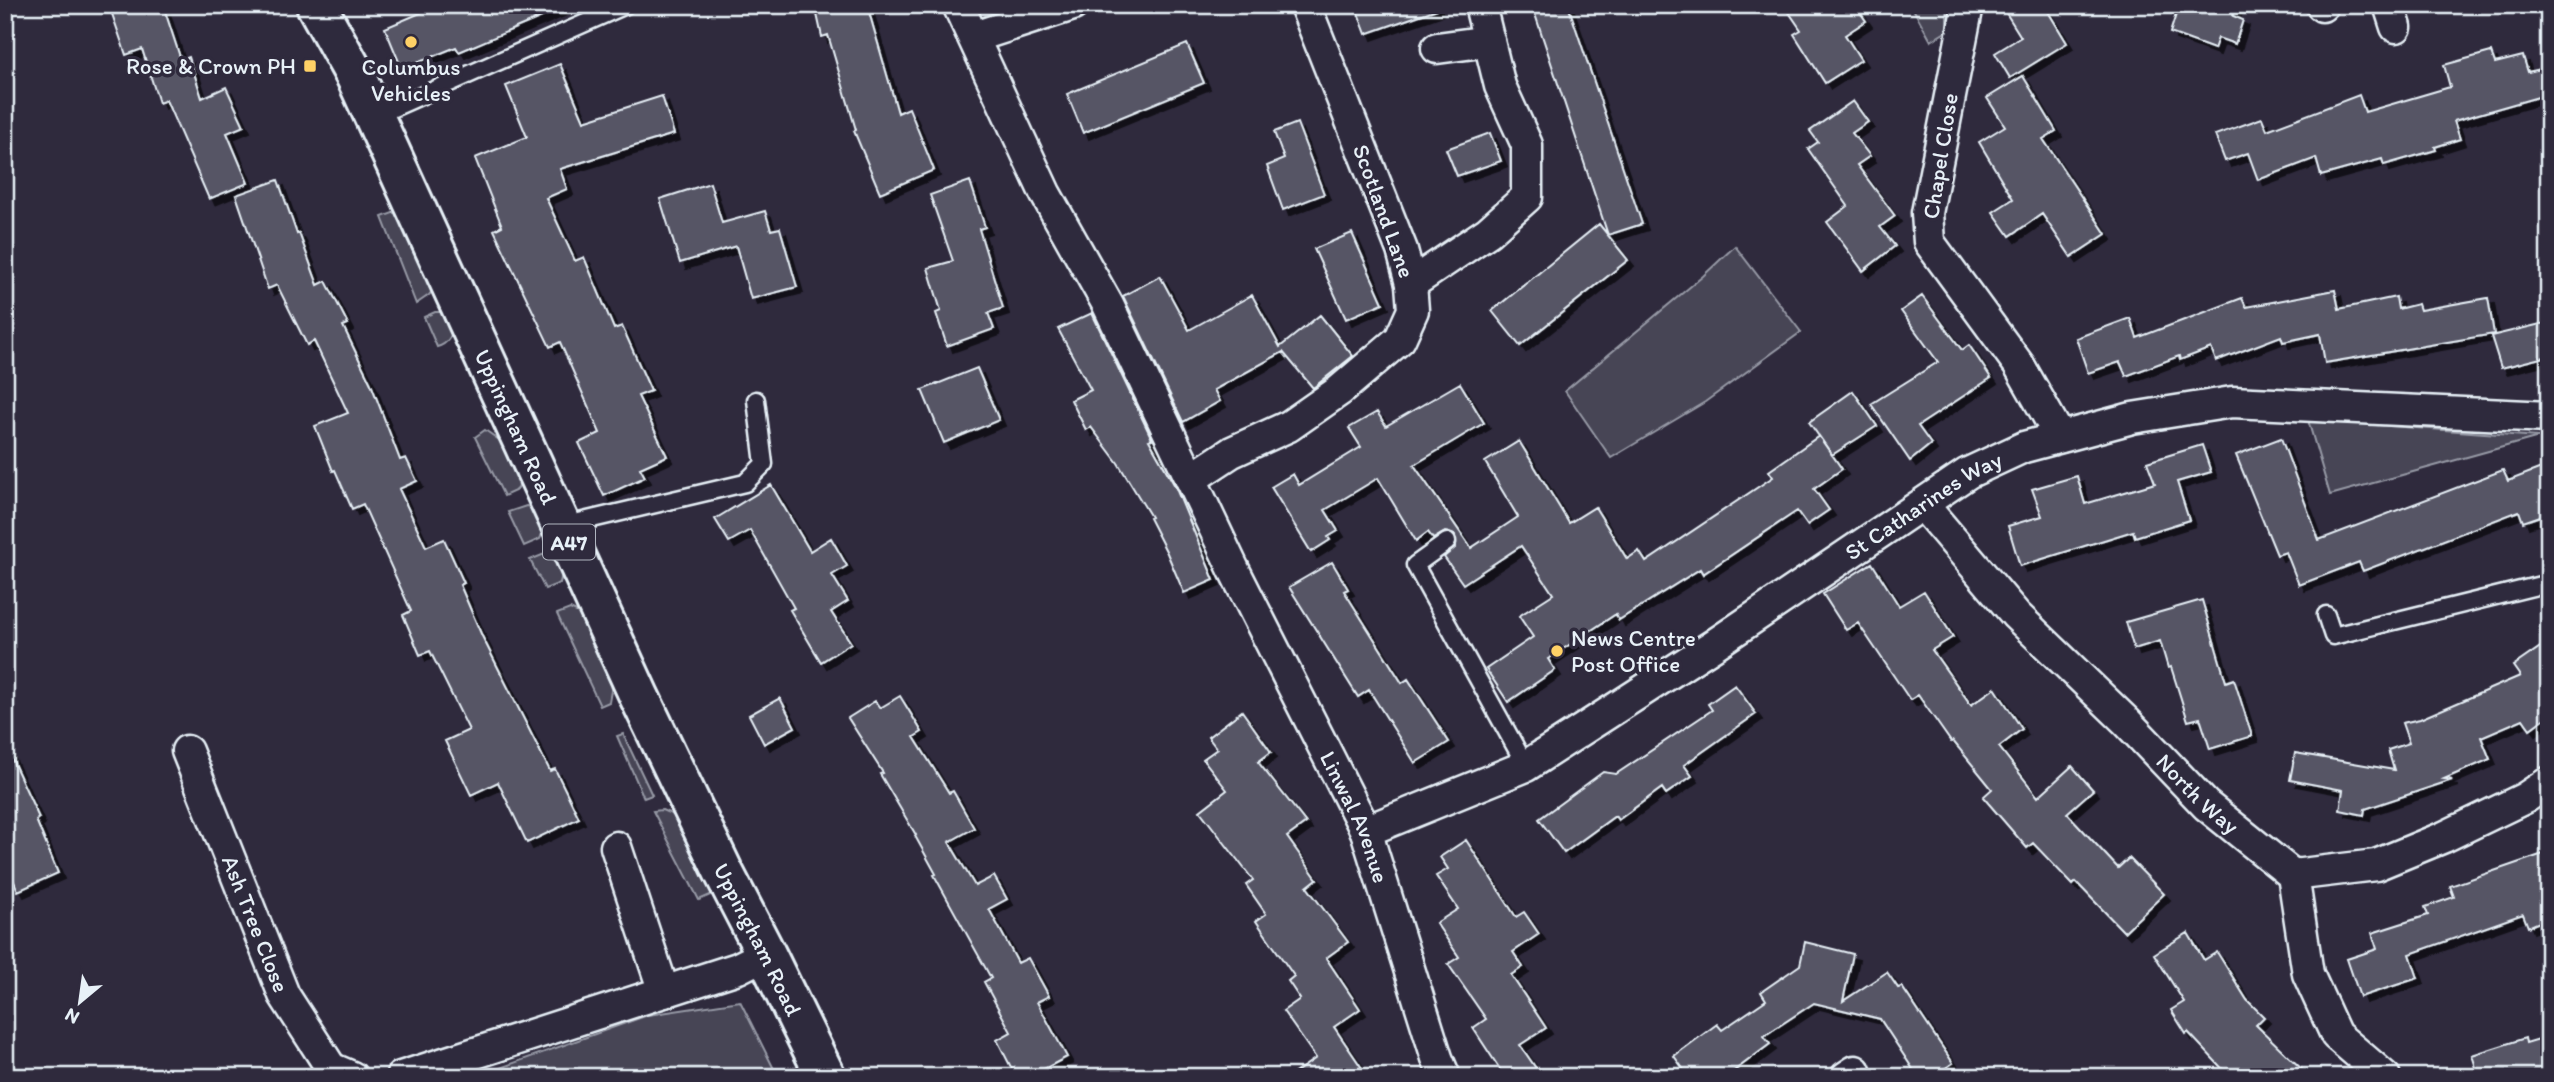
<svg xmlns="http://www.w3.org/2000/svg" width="2554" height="1082" font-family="Itim,sans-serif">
  <defs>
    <filter id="shadow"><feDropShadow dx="6" dy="6" stdDeviation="0" flood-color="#0009"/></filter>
  </defs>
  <rect width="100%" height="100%" fill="#2f2a3d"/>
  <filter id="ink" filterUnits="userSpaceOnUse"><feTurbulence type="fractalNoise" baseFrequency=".0143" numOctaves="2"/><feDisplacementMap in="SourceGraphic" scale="14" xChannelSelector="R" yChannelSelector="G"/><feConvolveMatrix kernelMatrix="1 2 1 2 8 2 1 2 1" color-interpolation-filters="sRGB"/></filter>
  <g filter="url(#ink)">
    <path fill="#464455" stroke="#979aa6" stroke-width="2" d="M1911 5H1947V31L1931 41Z
      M401 210 438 285 429 295 416 304 382 217Z
      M1735 246 1801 332 1705 402 1611 458 1565 391 1703 276Z
      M435 312H447L455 323C452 334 449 344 437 347L424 317Z
      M2308 420 2539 437 2330 495Z
      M485 430 509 447 521 480 517 490 504 496 475 437Z
      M526 506 534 508 544 530 540 539 524 546 508 512Z
      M547 553 558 556 563 569 560 583 545 589 530 560Z
      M570 609 585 616 613 680 609 702 600 706 557 614Z
      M623 734 652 795 644 798 617 736Z
      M662 810 678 817 715 893 699 900 653 811Z
      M740 1001 778 1077H475L648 1015Z"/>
    <path fill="#575565" stroke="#e8f1f8" stroke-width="2" filter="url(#shadow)" d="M109 5H163L181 60 189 57 202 98 226 87 244 126 227 133 248 183 209 199 166 100 159 103 142 49 126 55Z
      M439 5H570L459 52 456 47 402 69 385 28Z
      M815 5H867L898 113 909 108 934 170 880 193 854 131 856 130 828 35 822 37Z
      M1355 5H1436L1437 9 1366 34Z
      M1532 5H1568L1642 224 1608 235Z
      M1784 5H1855L1866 21 1845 35 1861 60 1825 83 1794 34 1801 30Z
      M2001 5H2044L2067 43 2010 78 1995 53 2021 37Z
      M2179 5H2237L2233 16 2243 20 2235 44 2218 38 2214 49 2170 33Z
      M1187 44 1204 83 1083 133 1067 94Z
      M2491 52 2495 63 2523 56 2528 72 2549 67V94L2454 121 2460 139 2435 147 2436 150 2384 165 2382 159 2321 176 2316 158 2258 180 2248 153 2225 161 2215 135 2262 118 2267 130 2359 95 2365 112 2450 87 2444 65Z
      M560 64 584 121 662 96 674 134 560 169 567 189 546 198 575 261 584 257 614 329 622 326 651 391 638 396 667 456 640 468 645 477 604 496 579 443 600 433 560 342 550 347 494 230 502 226 475 158 527 137 506 86Z
      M2023 76 2056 131 2043 139 2106 234 2071 257 2042 214 2010 236 1993 212 2013 199 1979 142 2005 126 1987 98Z
      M1853 101 1868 122 1852 133 1870 156 1857 165 1895 216 1880 227 1895 246 1863 271 1827 222 1848 206 1808 149 1818 142 1810 131Z
      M1297 123 1324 194 1283 210 1267 166 1284 159 1274 132Z
      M1490 133 1501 161 1457 176 1446 149Z
      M278 180 297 234 299 233 318 285 326 281 348 324 343 326 371 384 400 460 406 458 417 481 399 489 426 547 444 539 464 583 460 585 482 636 550 771 555 769 579 818 527 843 498 782 471 795 445 741 469 730 430 651 420 655 403 615 411 611 363 504 352 509 335 470 333 471 315 426 348 413 314 341 307 345 277 285 268 289 236 195Z
      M970 181 985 227 979 229 1003 308 988 313 994 329 947 346 936 313 941 311 928 268 953 261 930 195Z
      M710 183 722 223 765 211 771 230 780 228 797 287 751 299 736 246 680 263 660 199Z
      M1599 224 1628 260 1520 346 1492 311Z
      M1352 233 1383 303 1346 319 1314 249Z
      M1160 276 1189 330 1252 295 1280 347 1320 315 1353 356 1313 388 1283 352 1214 390 1220 401 1183 422 1123 296Z
      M2335 290 2339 309 2396 297 2398 309 2418 304 2420 310 2488 298 2494 334 2325 363 2320 334 2283 342 2281 336 2216 361 2211 348 2180 360 2179 356 2126 376 2120 362 2088 373 2076 338 2130 318 2137 338 2242 298 2246 307Z
      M1922 296 1962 350 1969 345 1991 378 1918 426 1931 444 1910 461 1871 404 1938 362 1901 311Z
      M1092 313 1152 439 1149 440 1175 486 1214 580 1184 593 1167 553 1149 518 1151 517 1118 463 1091 427 1086 430 1071 400 1091 390 1058 329Z
      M2549 322V356L2501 368 2491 336Z
      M977 368 999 420 944 443 922 390Z
      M1460 383 1484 423 1414 465 1471 548 1518 517 1485 462 1519 441 1569 523 1595 507 1627 559 1639 551 1646 562 1773 477 1769 471 1819 436 1842 469 1814 489 1829 510 1807 525 1797 511 1703 574 1700 569 1619 620 1616 614 1548 659 1555 670 1508 702 1486 669 1533 637 1519 616 1553 594 1521 546 1463 584 1444 557 1456 547 1455 535 1445 532 1433 539 1428 532 1416 541 1378 478 1325 510 1338 531 1328 537 1330 540 1311 552 1271 487 1293 474 1299 485 1361 447 1349 428 1377 412 1386 426Z
      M1853 391 1877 426 1832 455 1809 422Z
      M2281 438 2319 540 2503 470 2508 481 2549 465V513L2523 522 2519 511 2363 571 2359 562 2299 585 2286 552 2277 555 2236 455Z
      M2202 445 2211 472 2177 482 2189 520 2135 537 2133 531 2020 566 2008 526 2042 516 2032 489 2077 476 2085 504 2155 483 2147 462Z
      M771 485 810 551 831 538 847 566 832 575 848 601 831 612 851 643 821 662 790 610 794 608 750 530 729 542 715 519Z
      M1332 562 1348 589 1344 591 1402 683 1408 679 1449 742 1415 763 1369 690 1358 697 1289 587Z
      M1872 563 1899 606 1924 591 1953 637 1932 650 1971 705 1995 688 2022 729 1999 747 2038 797 2072 766 2093 790 2067 813 2118 868 2129 858 2164 894 2124 932 2076 882 2073 885 2033 843 2027 848 1983 797 1992 789 1953 741 1951 742 1918 695 1910 700 1858 623 1846 630 1823 594Z
      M2202 600 2226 682 2234 679 2252 736 2210 749 2200 718 2188 721 2171 667 2168 668 2160 641 2134 649 2126 622Z
      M2549 641V715L2530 729 2523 719 2481 737 2490 759 2444 779 2452 780 2365 809 2364 815 2340 810 2343 790 2290 780 2295 753 2394 770 2388 750 2409 743 2402 723 2420 719 2520 676 2513 666Z
      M1735 685 1756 714 1684 765 1692 776 1666 794 1662 788 1618 820 1615 816 1564 853 1539 819 1603 772 1616 774 1712 710 1708 704Z
      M900 696 922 732 914 737 949 793 953 791 974 828 949 842 975 886 994 876 1007 899 989 909 1018 963 1028 958 1049 996 1037 1002 1067 1057 1029 1077H1016L997 1040 1011 1032 984 982 991 978 934 875 936 874 915 836 916 835 880 774 883 773 848 718 875 701 880 708Z
      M780 698 795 727 764 744 749 715Z
      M1242 711 1271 752 1258 762 1306 823 1287 837 1317 879 1307 887 1348 942 1326 958 1360 1009 1334 1027 1368 1077H1289L1316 1058 1283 1011 1300 999 1288 981 1294 976 1256 921 1266 914 1246 885 1253 880 1200 811 1227 790 1203 759 1217 749 1208 737Z
      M5 744 39 818 36 820 58 873 18 891 5 861Z
      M1466 840 1516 917 1524 912 1539 934 1513 952 1523 967 1511 975 1546 1028 1520 1045 1542 1077H1505L1473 1028 1486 1019 1448 964 1459 957 1436 923 1458 909 1436 876 1448 869 1440 857Z
      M2549 852V918L2528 927 2523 914 2410 954 2418 978 2360 997 2347 959 2377 949 2372 933 2428 915 2425 907 2454 897 2450 886Z
      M2188 933 2204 960 2217 952 2247 1000 2264 1017 2256 1025 2310 1077H2230L2188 1032 2186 1034 2171 1010 2184 1002 2154 954Z
      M1805 942 1853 954 1843 1001 1887 972 1898 988 1902 987 1953 1063 1932 1077H1918L1880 1019 1814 1003 1764 1036 1770 1044 1726 1077H1689L1674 1056 1717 1024 1722 1030 1766 1000 1761 992 1800 965Z
      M2549 1036V1069L2524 1077H2479L2472 1055 2525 1038 2526 1043Z"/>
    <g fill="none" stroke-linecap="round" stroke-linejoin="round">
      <defs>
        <path id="service" d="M373 117 626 5
          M562 526 745 483 764 464 756 400
          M1447 542 1415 565 1526 766
          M2326 615 2333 636 2549 583"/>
        <g id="minor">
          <path d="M958 5 1045 193 1108 305 1191 479 1232 452 1289 426 1339 391 1400 339 1413 310 1411 284 1402 250 1305 5"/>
          <path d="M1968 5 1927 213 1929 242 2019 365 2060 437"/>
          <path d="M2389 5 2396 27"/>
          <path d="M2322 6 2323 5"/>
          <path d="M974 37 1073 5"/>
          <path d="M1437 48 1489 41"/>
          <path d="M1411 284 1488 232 1527 197V145L1500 86 1480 5"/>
          <path id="s1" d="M1191 479 1234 570 1366 831 1437 1058 1445 1077"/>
          <path id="s2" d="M1923 505 2016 615 2126 721 2206 805 2293 875 2376 865 2444 837 2525 798 2549 782"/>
          <path id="s3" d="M187 751 284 995 331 1068 352 1077"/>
          <path id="s4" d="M1366 831 1526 766 1715 644 1968 473 2024 447 2132 418 2232 402 2549 417"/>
          <path d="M616 847 664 992"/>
          <path d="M2293 875 2308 974 2336 1035 2385 1077"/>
          <path d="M401 1077 738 968 766 954"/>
          <path d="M1846 1077 1855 1071"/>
        </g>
        <g id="trunk">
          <path id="s5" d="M316 5 356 77 639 696 723 871 766 954 826 1077"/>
        </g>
      </defs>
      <use href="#service" stroke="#e8f1f8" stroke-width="21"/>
      <use href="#minor" stroke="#e8f1f8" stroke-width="35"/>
      <use href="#trunk" stroke="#e8f1f8" stroke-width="44"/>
      <use href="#service" stroke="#2f2a3d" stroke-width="16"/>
      <use href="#minor" stroke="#2f2a3d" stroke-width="30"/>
      <use href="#trunk" stroke="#2f2a3d" stroke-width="38"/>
    </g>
  </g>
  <g fill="#ffd166" stroke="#2f2a3d" stroke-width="2.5">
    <circle cx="411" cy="42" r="7"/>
    <rect x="303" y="59" width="14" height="14" rx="3.5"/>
    <circle cx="1557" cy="651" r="7"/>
  </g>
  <g text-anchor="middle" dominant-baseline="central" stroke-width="7" stroke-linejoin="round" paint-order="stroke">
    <rect fill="#2f2a3d" stroke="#b0b5c0" stroke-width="2" x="543" y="524.5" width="52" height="35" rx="5"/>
    <g font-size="21" font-weight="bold" fill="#e8f1f8">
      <text x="569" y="542">A47</text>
    </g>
    <g font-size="23" fill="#e8f1f8" stroke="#2f2a3d" text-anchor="end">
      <text x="296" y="66">Rose &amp; Crown PH</text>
      <text x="411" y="67" text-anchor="middle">Columbus<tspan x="411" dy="26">Vehicles</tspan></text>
      <text x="1571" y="638" text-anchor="start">News Centre<tspan x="1571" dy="26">Post Office</tspan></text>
    </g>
    <g font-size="23" fill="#e8f1f8" stroke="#2f2a3d">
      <text transform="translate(1940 156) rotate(-81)">Chapel Close</text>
      <text transform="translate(1384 211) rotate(70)">Scotland Lane</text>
      <text stroke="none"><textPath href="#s5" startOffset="467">Uppingham Road</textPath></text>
      <text stroke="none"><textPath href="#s4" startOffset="648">St Catharines Way</textPath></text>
      <text stroke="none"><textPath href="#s2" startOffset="399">North Way</textPath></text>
      <text stroke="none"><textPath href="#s1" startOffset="376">Linwal Avenue</textPath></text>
      <text stroke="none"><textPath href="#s3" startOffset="186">Ash Tree Close</textPath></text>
      <text stroke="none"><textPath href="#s5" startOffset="1034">Uppingham Road</textPath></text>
    </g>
  </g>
  <rect width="2554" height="1082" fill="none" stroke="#2f2a3d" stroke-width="28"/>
  <rect x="14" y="14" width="2526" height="1054" fill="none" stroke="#e8f1f8" stroke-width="2.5" filter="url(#ink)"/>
  <g transform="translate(80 1002) rotate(209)" stroke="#2f2a3d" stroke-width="5" paint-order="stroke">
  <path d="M0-5L12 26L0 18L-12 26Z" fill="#e8f1f8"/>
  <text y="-10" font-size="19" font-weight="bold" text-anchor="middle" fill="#e8f1f8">N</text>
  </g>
</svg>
